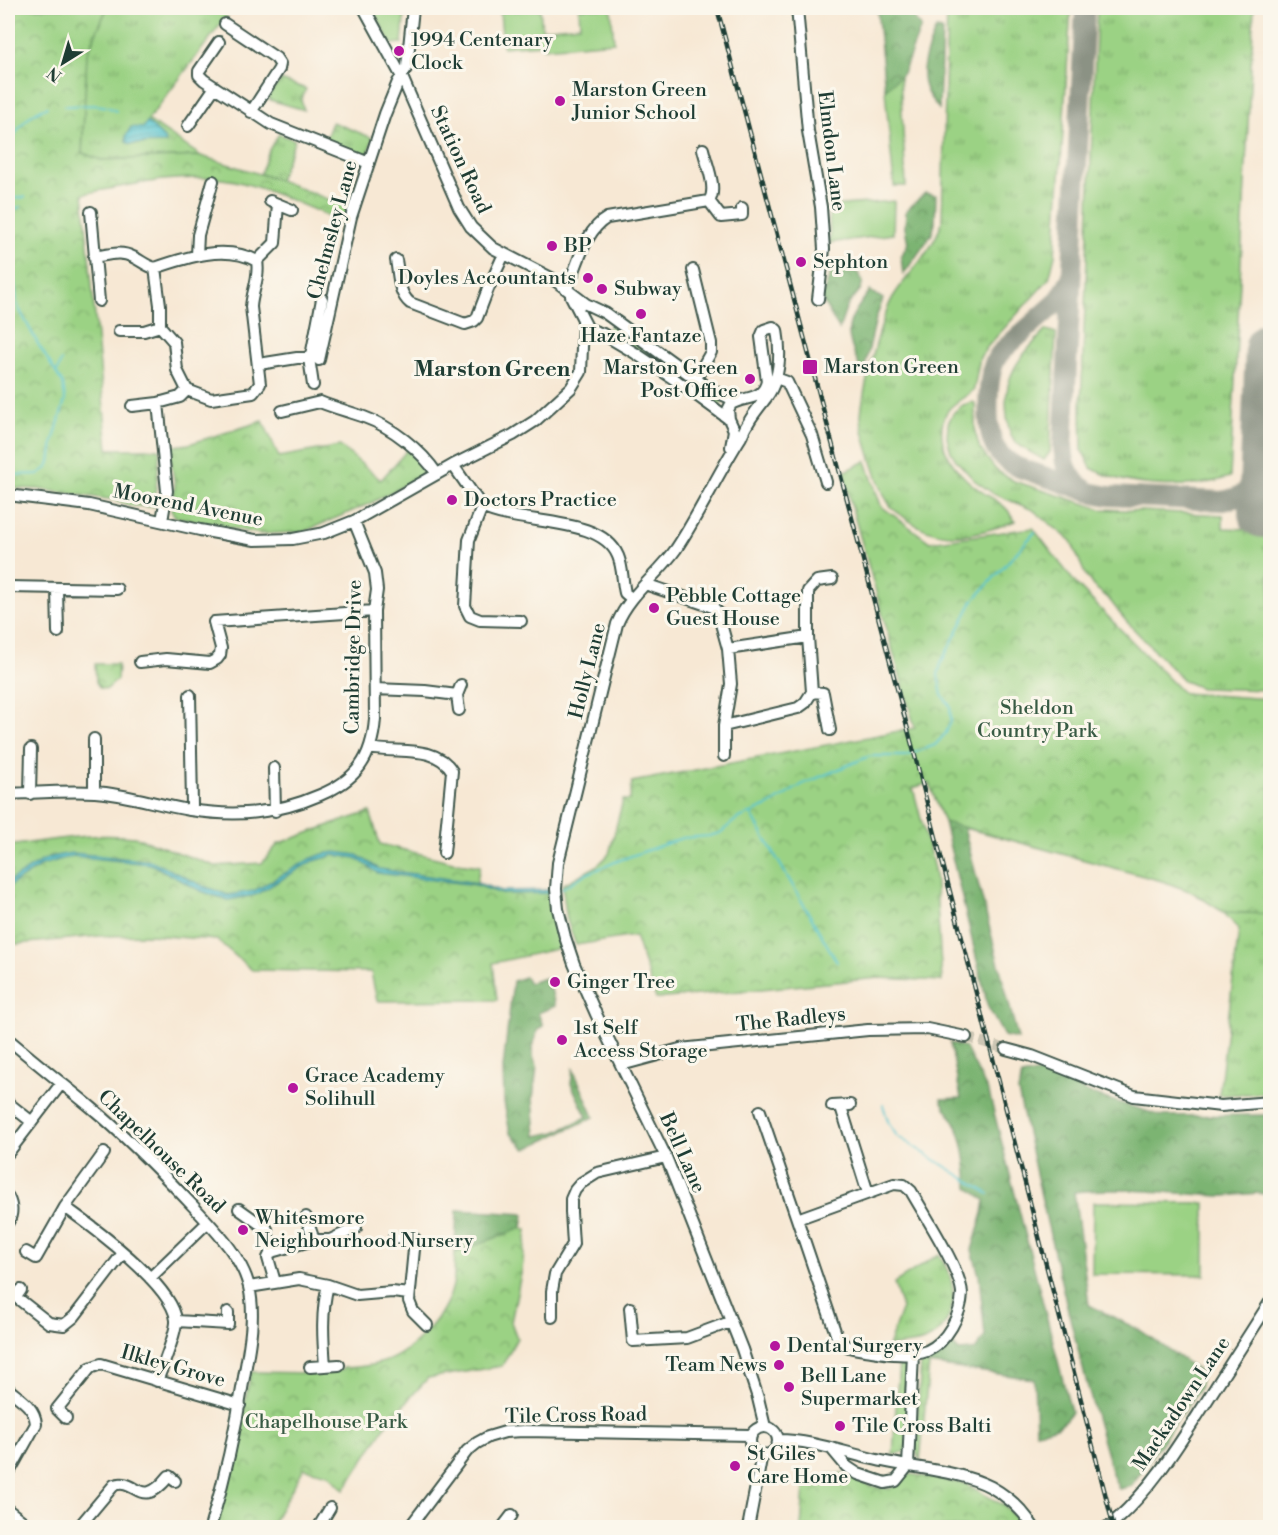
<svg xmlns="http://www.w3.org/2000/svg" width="1278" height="1535" font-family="'Libre Bodoni',serif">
  <defs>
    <pattern id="grass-tufts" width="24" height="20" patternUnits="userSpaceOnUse" patternTransform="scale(1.5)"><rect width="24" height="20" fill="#9bd284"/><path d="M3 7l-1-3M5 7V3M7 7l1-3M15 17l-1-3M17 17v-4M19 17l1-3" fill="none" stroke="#7eac6d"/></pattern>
    <pattern id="forest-crowns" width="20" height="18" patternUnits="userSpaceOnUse" patternTransform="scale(1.5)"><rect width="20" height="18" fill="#7cb472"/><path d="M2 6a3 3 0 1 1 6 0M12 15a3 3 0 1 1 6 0" fill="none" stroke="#65945e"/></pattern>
    <pattern id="park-crowns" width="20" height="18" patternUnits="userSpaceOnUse" patternTransform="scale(1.5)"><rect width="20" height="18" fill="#9bd284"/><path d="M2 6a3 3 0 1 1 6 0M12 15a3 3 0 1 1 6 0" fill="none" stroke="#7eac6d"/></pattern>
    <pattern id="water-rules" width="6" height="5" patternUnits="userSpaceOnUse" patternTransform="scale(1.5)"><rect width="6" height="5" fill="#59c6d0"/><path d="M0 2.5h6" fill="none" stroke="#49a2aa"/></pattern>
  </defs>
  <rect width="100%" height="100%" fill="#fbf7ec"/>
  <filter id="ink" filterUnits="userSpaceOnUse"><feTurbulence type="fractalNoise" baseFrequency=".0167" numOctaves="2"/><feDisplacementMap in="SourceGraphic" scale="12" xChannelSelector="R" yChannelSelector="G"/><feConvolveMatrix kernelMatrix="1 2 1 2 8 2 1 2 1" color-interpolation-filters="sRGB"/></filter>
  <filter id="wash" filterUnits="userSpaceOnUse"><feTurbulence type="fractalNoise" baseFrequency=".008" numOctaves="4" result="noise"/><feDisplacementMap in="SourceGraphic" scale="24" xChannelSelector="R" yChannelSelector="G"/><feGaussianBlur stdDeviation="1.35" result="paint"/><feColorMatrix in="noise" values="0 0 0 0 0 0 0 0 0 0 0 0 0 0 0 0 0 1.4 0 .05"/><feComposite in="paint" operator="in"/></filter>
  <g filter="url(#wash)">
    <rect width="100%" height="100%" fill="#f7e8d4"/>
    <path fill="url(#grass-tufts)" stroke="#5d885c" stroke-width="1.5" d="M107 8H233L148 120 201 156 101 160 82 153 86 55Z
      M947 8H1071L1055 255 1049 279 988 346 980 357 974 389C967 397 956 401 949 409 943 416 941 427 942 436 943 457 963 479 981 491 996 501 1006 504 1015 521 973 537 937 545 900 514 897 512 892 509 890 505 881 495 860 428 861 415 863 390 881 317 893 297 910 270 934 251 942 221Z
      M1097 8H1254L1230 477C1190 490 1129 489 1091 468L1082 450 1081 406Z
      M281 80 306 89 301 100 304 110 270 100 268 96Z
      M332 122 373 138 368 154 364 156 325 141Z
      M279 134 295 140 279 180 260 174 270 148Z
      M610 324 714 397 723 401 719 407 606 333Z
      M1046 330 1056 333 1050 452 1044 460C1035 454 1023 450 1016 442 1009 435 1008 425 1007 416 1002 375 1019 358 1046 330Z
      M972 402 975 403V432L980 449 996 470 1014 481 1101 509 1223 515V528L1270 530V690L1201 688 1184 681 1126 621 1108 598 1093 586 1085 574 1071 541 1033 510 994 494 974 480 956 460 951 452 947 438 948 423 954 412 963 405Z
      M1223 912 1270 914V1093L1219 1095 1239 929Z
      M939 1254C943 1263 949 1271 951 1280 958 1305 947 1334 921 1342 911 1345 899 1345 888 1347L902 1308 894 1283Z
      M899 1360 908 1367 907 1451 893 1455Z
      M921 1363 929 1364 920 1461 915 1449Z"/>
    <path fill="url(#forest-crowns)" stroke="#4e7853" stroke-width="1.5" d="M877 8H905L921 27 903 73 885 90Z
      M936 29 942 30 939 109C935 104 931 99 928 94 916 73 928 48 936 29Z
      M925 193 936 195 935 223 932 234 903 275 901 257 908 243 905 228 906 211Z
      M837 266 858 273 863 282 860 290 847 306 839 329 821 298 833 268Z
      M870 291 883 299 876 318 864 371 861 370C844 330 843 326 870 291Z
      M930 783 985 833 964 828 1018 1039 1004 1036 988 1007 944 822Z
      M525 977 529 983 545 978 548 989H551L555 1006 538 1013 543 1026 538 1029 533 1044V1057L537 1066 533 1098 536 1136 556 1132 587 1117 571 1084 573 1069 594 1117 526 1149 510 1133 504 1102 503 1068 513 981Z
      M950 1043 965 1047 989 1093 1071 1412C1062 1427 1054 1429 1036 1432L1034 1379 921 1363 922 1357 949 1340 959 1351 975 1350 985 1336 979 1275 972 1250 983 1213 985 1200 968 1187C967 1169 964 1139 955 1123 950 1114 944 1108 941 1099L961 1098Z
      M1042 1072 1091 1094 1162 1116 1270 1115V1195C1253 1190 1237 1197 1219 1196 1170 1193 1122 1187 1074 1192L1089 1305 1141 1331 1202 1373 1199 1389 1131 1486 1119 1489 1113 1476C1075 1349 1046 1221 1018 1091L1022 1076Z
      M457 1210 524 1214 522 1228 455 1253Z"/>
    <path fill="url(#park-crowns)" stroke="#5d885c" stroke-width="1.5" d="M8 8H107L87 54 82 153 101 160 201 156 279 180 350 208 346 223C312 210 277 192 243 183 198 170 128 185 83 194L108 449H160L154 507 132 506 115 500 37 489 8 488Z
      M263 421 279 457 340 446 381 480 408 449 420 461 423 475 371 503 303 532 260 534 176 517 171 511 175 486 169 447 189 444Z
      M866 461 881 506 930 542 1033 528 1076 584 1183 693 1270 699V914L1223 912 1192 892 1162 881 944 822 929 783 913 788 935 873 942 981 879 978 656 999 635 936 576 945 567 920 562 885 597 866 609 854 623 800H630L632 782 915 728 850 501 844 472Z
      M95 664H118L117 680 107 689 100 688 96 682Z
      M370 812 380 844 457 863 480 866 477 881 478 884 501 893 551 892 561 948 493 963 497 1000 377 1001 371 972 252 970 217 940 150 935 99 936 8 945V846C50 840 93 832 135 837L215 866 262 863 278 844 330 825Z
      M522 1228 527 1230 522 1269 511 1322 517 1338 502 1366 428 1378 389 1421 344 1490 329 1474 304 1468 270 1527 213 1528 226 1491 251 1372 309 1373 343 1370V1368C354 1367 365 1367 376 1364 408 1358 446 1317 453 1285 455 1275 454 1263 455 1253Z
      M829 1474H844L871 1486 890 1489 910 1474 966 1484 1005 1506 1023 1527 801 1528 804 1487Z"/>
    <path fill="#9bd284" stroke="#5d885c" stroke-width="1.5" d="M372 8H405L402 43 391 44Z
      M579 8H611L614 42 544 48 542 44 503 47 500 12 540 9 542 29 580 25Z
      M900 76 906 186H894L885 90Z
      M894 201 893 234 830 243 829 206Z
      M1093 1202 1205 1203V1275L1092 1274Z"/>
    <path fill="url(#water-rules)" stroke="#3c8282" stroke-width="1.5" d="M147 122 164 138 166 143 130 144 126 142V136L131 127 143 128Z
      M335 852 357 855 379 869 477 883 502 891 551 890V893L502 894 477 885 378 873 356 858 334 855 311 862 255 895 228 900 201 891 151 864 72 856 42 865 8 887V882L40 862 50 857 72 853 152 861 203 886 228 895 254 891 310 859 323 854Z"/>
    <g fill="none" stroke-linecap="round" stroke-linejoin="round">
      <path stroke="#59c6d0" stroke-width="2" d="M64 106C82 107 101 101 116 111
        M8 147C16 130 28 113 47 107
        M8 199 25 197
        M8 210 21 207
        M8 247 13 270 17 305 38 344 63 384 65 400 53 442 50 462 47 468 38 474 8 475
        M57 372 61 361
        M751 814 837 962
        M561 889 584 875 620 860 682 838 709 836 720 833 737 819 770 805 803 784 870 756H906L935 745 946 733 951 720 950 706 942 695 938 675 941 663 973 601 1035 532
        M883 1105 889 1124 897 1136 989 1194"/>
      <path stroke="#8b9284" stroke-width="20" d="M1085 8 1063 447 1065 463 1070 474 1077 484 1089 492 1109 496 1222 501C1243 498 1257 487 1265 468
        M1070 280 1062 295 1056 303 1003 350C1000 353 997 357 995 361 987 380 985 431 996 449 1001 457 1008 462 1017 467L1081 489"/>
      <path stroke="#8b9284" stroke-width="50" d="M1263 513 1270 347"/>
    </g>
  </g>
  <g filter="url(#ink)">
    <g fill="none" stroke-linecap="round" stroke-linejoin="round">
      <path stroke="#ccc6b4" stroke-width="10" stroke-dasharray="10 5" stroke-linecap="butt" d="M966 1037 1006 1049"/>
      <defs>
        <path id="minor" d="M364 8 402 77 459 208 471 227 493 248 553 279 586 304 605 313 708 388 736 401
          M797 8 808 131 821 207 824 249 818 299
          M225 24 276 58 280 64 279 69 251 112
          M219 42 199 71V75L204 80 271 124 369 163
          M188 126 215 87
          M703 149C706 163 718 189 709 201
          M270 201 292 210
          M91 212 99 301
          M197 255 198 235 213 181
          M94 257C107 255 121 250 133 257 142 261 146 266 155 268
          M396 260C399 275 398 293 410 303L465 324 474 321 477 318 488 289 504 254
          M257 261 275 243 278 204
          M693 270 711 343V352L695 380
          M567 288C578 266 584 231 607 218L709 201 721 217 742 215V208
          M571 296 588 329 603 334 635 353 677 381 729 419 734 430 731 447
          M119 331H144L160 326
          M319 360 351 217 385 114 398 82 407 67 413 8
          M259 364 297 358H309
          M776 378 787 382 812 435 826 482
          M313 385 309 358 312 351 322 299
          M320 402C335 408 350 412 364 417 392 427 421 450 437 474
          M132 406 158 403
          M282 411 320 402
          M729 419 728 410 731 404C745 396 763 401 767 381L761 337 764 330 773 327 777 330C781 353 781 378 766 398 756 411 747 422 741 437 718 473 700 513 676 549 657 576 630 593 617 624L558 863 556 889 558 909 565 937 574 964 596 1014 666 1157 742 1349 758 1398 765 1427
          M453 465 482 507C520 526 601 515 618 556 623 568 622 580 625 593L631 598
          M8 495 89 505 200 530 255 540 293 539 324 533 354 521 453 465 513 435 535 421 571 388 581 372 583 322
          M482 507 469 540 465 606 470 616 480 620 521 621
          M162 521 167 491 158 403 180 397 187 390 177 370 174 342 160 326V305L155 268C187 257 225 244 257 261 260 278 252 291 251 307L260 384 253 393 211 399 187 390
          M645 584 713 607 718 613 728 649 731 684 724 726V756
          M8 587 117 589
          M57 589 58 632
          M728 649 808 637
          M140 662 166 659 210 663 217 659 220 655 221 648 214 622 374 611
          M375 689 425 691 457 695
          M812 692 823 693 830 730
          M459 710 457 695 461 685
          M724 726 798 708 805 703 812 692 808 637V591L817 581 832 579
          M94 739V792
          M370 748C397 754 436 744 452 771L444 853
          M274 768 275 811
          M8 794C36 793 66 790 95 792 127 794 158 805 190 810 237 817 276 814 320 795 356 780 372 759 375 719L374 611 377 590 375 573 354 521
          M30 794 31 749
          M189 810 192 805 190 695
          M8 1039C35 1062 64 1085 92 1108 128 1138 161 1172 193 1206 214 1229 242 1256 249 1287 256 1316 249 1349 244 1377 236 1428 225 1478 210 1528
          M1006 1049 1032 1056 1134 1096 1221 1106 1270 1102
          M621 1065 680 1049 868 1030 927 1029 966 1037
          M8 1103 32 1122
          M832 1106 850 1105
          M841 1107 868 1193
          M760 1111 797 1219
          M8 1153 61 1084
          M894 1184 904 1185 911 1191C924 1214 962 1272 962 1294 961 1315 947 1342 927 1351 910 1357 889 1354 872 1351 860 1349 846 1349 838 1340L797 1219Z
          M8 1197C12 1205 13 1214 8 1222
          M65 1207C93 1227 173 1286 176 1320 177 1330 162 1369 157 1381
          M239 1209 267 1229 271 1252 268 1258 275 1282
          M394 1237 415 1239 409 1301 413 1311 427 1325
          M314 1240H330L356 1228
          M26 1252 36 1258 65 1207 104 1153
          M271 1252 314 1240 306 1217
          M150 1278 208 1222
          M249 1287 299 1279 328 1285 357 1295 392 1292 409 1294
          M21 1290 16 1297 49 1323 64 1325 74 1317 123 1253
          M630 1308 633 1341 687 1338 730 1322
          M552 1317V1291L555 1274 573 1244 571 1212V1199L575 1190 581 1183 597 1173 666 1157
          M177 1321 228 1324V1312
          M325 1366C323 1339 321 1312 328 1285
          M310 1367 339 1365
          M8 1389C20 1399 35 1407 36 1424L8 1474
          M66 1418 57 1409 90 1368 101 1364 240 1405
          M750 1441a14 14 0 1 1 28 0a14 14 0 1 1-28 0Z
          M778 1440C811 1440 842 1452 873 1459 909 1468 959 1470 991 1487 1009 1497 1023 1510 1034 1528
          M831 1448 846 1466 858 1474 885 1483 896 1481 908 1466
          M908 1466 913 1353
          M8 1510 31 1528
          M1116 1520C1151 1489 1176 1449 1201 1410 1224 1374 1247 1338 1270 1302
          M78 1528 114 1485C137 1477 140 1512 169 1476L175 1481
          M318 1528 330 1508
          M409 1528 467 1451 477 1443 488 1437 505 1432 524 1431 751 1435
          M502 1528 512 1515
          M748 1528 762 1454
          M1107 1528V1527"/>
      </defs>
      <use href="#minor" stroke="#3f574c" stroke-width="14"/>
      <use href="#minor" stroke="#fff" stroke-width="10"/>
      <defs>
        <path id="rail" d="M717 8 916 760 1114 1528"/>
      </defs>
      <use href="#rail" stroke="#1f3d34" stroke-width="4.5"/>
      <use href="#rail" stroke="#fbf7ec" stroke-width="2" stroke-dasharray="7" stroke-linecap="butt"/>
    </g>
  </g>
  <g fill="#b5179e" stroke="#fbf7ec" stroke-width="2">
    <circle cx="399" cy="51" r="6"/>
    <circle cx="560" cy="101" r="6"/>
    <circle cx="552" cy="246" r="6"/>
    <circle cx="801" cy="262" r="6"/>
    <circle cx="588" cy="278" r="6"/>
    <circle cx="602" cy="289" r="6"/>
    <circle cx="641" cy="314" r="6"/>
    <rect x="802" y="359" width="16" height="16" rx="3"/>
    <circle cx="750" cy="379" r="6"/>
    <circle cx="452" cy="500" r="6"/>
    <circle cx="654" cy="608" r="6"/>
    <circle cx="555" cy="982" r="6"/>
    <circle cx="562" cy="1040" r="6"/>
    <circle cx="293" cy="1088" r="6"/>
    <circle cx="243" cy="1230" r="6"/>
    <circle cx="775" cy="1346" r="6"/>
    <circle cx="779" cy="1365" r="6"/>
    <circle cx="789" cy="1387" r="6"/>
    <circle cx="840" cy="1426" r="6"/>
    <circle cx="735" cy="1466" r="6"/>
  </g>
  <g text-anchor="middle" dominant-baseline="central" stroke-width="6" stroke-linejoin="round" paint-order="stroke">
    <g font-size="20" fill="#1f3d34" stroke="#fbf7ec" text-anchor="start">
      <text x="411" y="40">1994 Centenary<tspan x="411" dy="23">Clock</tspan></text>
      <text x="572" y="90">Marston Green<tspan x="572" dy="23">Junior School</tspan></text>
      <text x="564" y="246">BP</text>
      <text x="813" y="262">Sephton</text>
      <text x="576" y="278" text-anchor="end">Doyles Accountants</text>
      <text x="614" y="289">Subway</text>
      <text x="641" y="336" text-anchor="middle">Haze Fantaze</text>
      <text x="824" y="367">Marston Green</text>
      <text x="738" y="368" text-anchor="end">Marston Green<tspan x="738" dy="23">Post Office</tspan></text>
      <text x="464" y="500">Doctors Practice</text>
      <text x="666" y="596">Pebble Cottage<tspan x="666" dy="23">Guest House</tspan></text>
      <text x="567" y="982">Ginger Tree</text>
      <text x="574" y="1028">1st Self<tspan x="574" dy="23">Access Storage</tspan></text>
      <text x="305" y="1076">Grace Academy<tspan x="305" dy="23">Solihull</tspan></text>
      <text x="255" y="1218">Whitesmore<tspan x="255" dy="23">Neighbourhood Nursery</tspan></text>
      <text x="787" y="1346">Dental Surgery</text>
      <text x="767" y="1365" text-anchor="end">Team News</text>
      <text x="801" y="1376">Bell Lane<tspan x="801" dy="23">Supermarket</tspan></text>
      <text x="852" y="1426">Tile Cross Balti</text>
      <text x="747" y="1454">St Giles<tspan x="747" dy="23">Care Home</tspan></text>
    </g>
    <g font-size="20" fill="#1f3d34" stroke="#fbf7ec">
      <text transform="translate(831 151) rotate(83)">Elmdon Lane</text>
      <text transform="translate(460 160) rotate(65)">Station Road</text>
      <text transform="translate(333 230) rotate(-75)">Chelmsley Lane</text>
      <text transform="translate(188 506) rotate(11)">Moorend Avenue</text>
      <text transform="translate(354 657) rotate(-89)">Cambridge Drive</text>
      <text transform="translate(588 671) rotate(-76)">Holly Lane</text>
      <text transform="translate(791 1020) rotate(-6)">The Radleys</text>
      <text transform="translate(161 1152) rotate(44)">Chapelhouse Road</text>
      <text transform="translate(682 1153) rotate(66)">Bell Lane</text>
      <text transform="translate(173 1367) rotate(16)">Ilkley Grove</text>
      <text transform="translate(1182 1404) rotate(-56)">Mackadown Lane</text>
      <text transform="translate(576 1416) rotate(-1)">Tile Cross Road</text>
    </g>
    <g font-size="20" fill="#385b44" stroke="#fbf7ec">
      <text x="1037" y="708">Sheldon<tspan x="1037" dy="23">Country Park</tspan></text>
      <text x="326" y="1422">Chapelhouse Park</text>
    </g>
    <g font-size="22" font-weight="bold" fill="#1f3d34" stroke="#fbf7ec">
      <text x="492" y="369">Marston Green</text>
    </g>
  </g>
  <rect width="1278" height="1535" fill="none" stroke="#fbf7ec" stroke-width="30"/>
  <g transform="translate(63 63) rotate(217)" stroke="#fbf7ec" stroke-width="4.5" paint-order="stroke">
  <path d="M0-4.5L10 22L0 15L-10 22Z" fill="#1f3d34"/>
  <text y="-9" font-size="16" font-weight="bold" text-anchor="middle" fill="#1f3d34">N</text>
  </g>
</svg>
